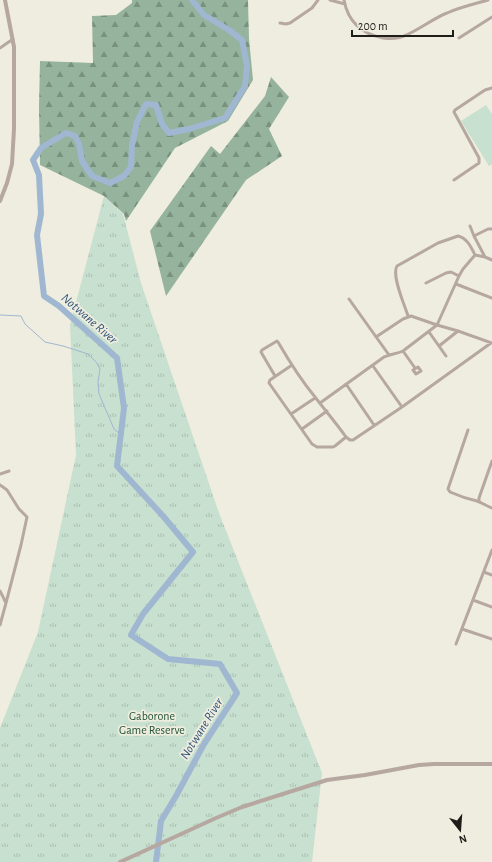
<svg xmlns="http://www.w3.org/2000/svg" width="492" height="862" font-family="'Alegreya Sans',sans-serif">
  <defs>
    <pattern id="grass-tufts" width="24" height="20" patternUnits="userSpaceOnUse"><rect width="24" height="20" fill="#c8e0cf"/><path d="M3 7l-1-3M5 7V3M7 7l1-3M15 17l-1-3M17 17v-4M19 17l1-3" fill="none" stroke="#abc0b1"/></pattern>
    <pattern id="forest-firs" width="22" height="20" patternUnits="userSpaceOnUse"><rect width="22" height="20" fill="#95b39d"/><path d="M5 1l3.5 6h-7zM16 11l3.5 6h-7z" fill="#79917f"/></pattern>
  </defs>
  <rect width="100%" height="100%" fill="#efeddf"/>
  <path fill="url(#grass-tufts)" d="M104 196 123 214 141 283 219 513 322 773 312 862H0V728L38 632 76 455 70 325Z"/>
  <path fill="url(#forest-firs)" d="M132 0H248L249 39 253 80 228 121 175 148 126 221 124 214 104 196 40 165 39 107 40 61 93 63 92 16 116 15 132 3Z
    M271 77 289 97 269 129 282 156 246 180 166 296 150 231 211 146 220 154 265 96Z"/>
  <path fill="#c8e0cf" d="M486 105 492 114V164L489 166 461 121Z"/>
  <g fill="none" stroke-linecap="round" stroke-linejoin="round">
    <path stroke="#a0b7d1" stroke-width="1" d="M0 315 21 316 25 324 45 342 63 346 88 354 97 363 100 369 98 382 99 394 114 429 121 435"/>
    <path stroke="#a0b7d1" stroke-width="6" d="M156 862 161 821 176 796 204 744 237 693 220 664 168 659 131 635 143 614 193 552 163 516 117 466 124 408 117 358 59 306 44 296 37 235 41 214 39 175 33 160 41 148 66 133 75 136 79 144 82 161 92 176 110 183 124 176 131 167 132 145 137 122 146 104 156 105 162 124 169 133 189 129 225 118 245 86 247 66 242 40 229 30 204 15 192 0"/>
    <path stroke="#b6a8a0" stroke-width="3" d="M330 0 345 4
      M344 0C348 22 362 34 383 38 390 39 398 39 404 36 419 30 432 19 447 13 460 7 474 4 488 0
      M280 23 286 24 290 23 312 8 318 0
      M459 38 492 17
      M0 48 13 39
      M454 180 479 163V158L454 112 455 110 485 90 492 88
      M470 226 474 236 485 257 492 260
      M474 236 488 229H492
      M426 283 446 273 451 272 459 276
      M456 284 492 298
      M349 299 389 355
      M408 316C405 306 391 275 397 266L438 243 458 236C467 238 471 247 475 255
      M429 332 446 356
      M376 337 403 319 411 316 437 325 458 331 492 343
      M439 346 458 331
      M403 351 415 368
      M292 365 270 380 269 383 312 444 317 447H333L335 446 346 437
      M373 366 402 407
      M418 367 421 371 416 374 413 370Z
      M275 376 261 352 262 350 277 341 278 342C289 361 301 380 315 397 325 410 336 423 346 437L350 440H353L402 407 491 343
      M346 384 374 425
      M320 403 384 357C390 354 397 354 403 351L437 325 459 276 463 269 475 255 485 257
      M291 414 315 398
      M302 429 327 411
      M468 430 448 489 450 492C459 496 468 499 477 501 482 503 487 506 492 508
      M0 474 9 471
      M0 485 7 490 19 509 27 517 21 545 6 603
      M479 502V498L492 461
      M484 572 492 575
      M0 591 6 603 0 625
      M473 600 492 607
      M462 629 492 639
      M456 644 492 550"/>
    <path stroke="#b6a8a0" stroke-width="4" d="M0 201 7 183 12 164 14 129V47L5 0
      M120 862 216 818 242 807 327 780 365 775 419 765 434 764H492"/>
  </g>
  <g text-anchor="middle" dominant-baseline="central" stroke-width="3.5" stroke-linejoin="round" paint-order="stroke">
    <g font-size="12" fill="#215335" stroke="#efeddf">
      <text x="152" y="716">Gaborone<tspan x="152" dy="14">Game Reserve</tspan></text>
    </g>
    <g font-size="13" font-style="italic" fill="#305479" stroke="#efeddf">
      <text transform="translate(89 319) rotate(41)">Notwane River</text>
      <text transform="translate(202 729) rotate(-58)">Notwane River</text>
    </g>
  </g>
  <g transform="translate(460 830) rotate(163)" stroke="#efeddf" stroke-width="3" paint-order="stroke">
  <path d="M0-3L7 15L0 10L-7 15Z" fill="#1e1d19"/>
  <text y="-6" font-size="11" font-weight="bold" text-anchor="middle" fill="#1e1d19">N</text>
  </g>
  <path d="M352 30v6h101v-6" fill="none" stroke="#1e1d19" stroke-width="2"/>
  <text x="358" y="30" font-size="12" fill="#1e1d19" stroke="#efeddf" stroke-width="3" paint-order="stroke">200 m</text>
</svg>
